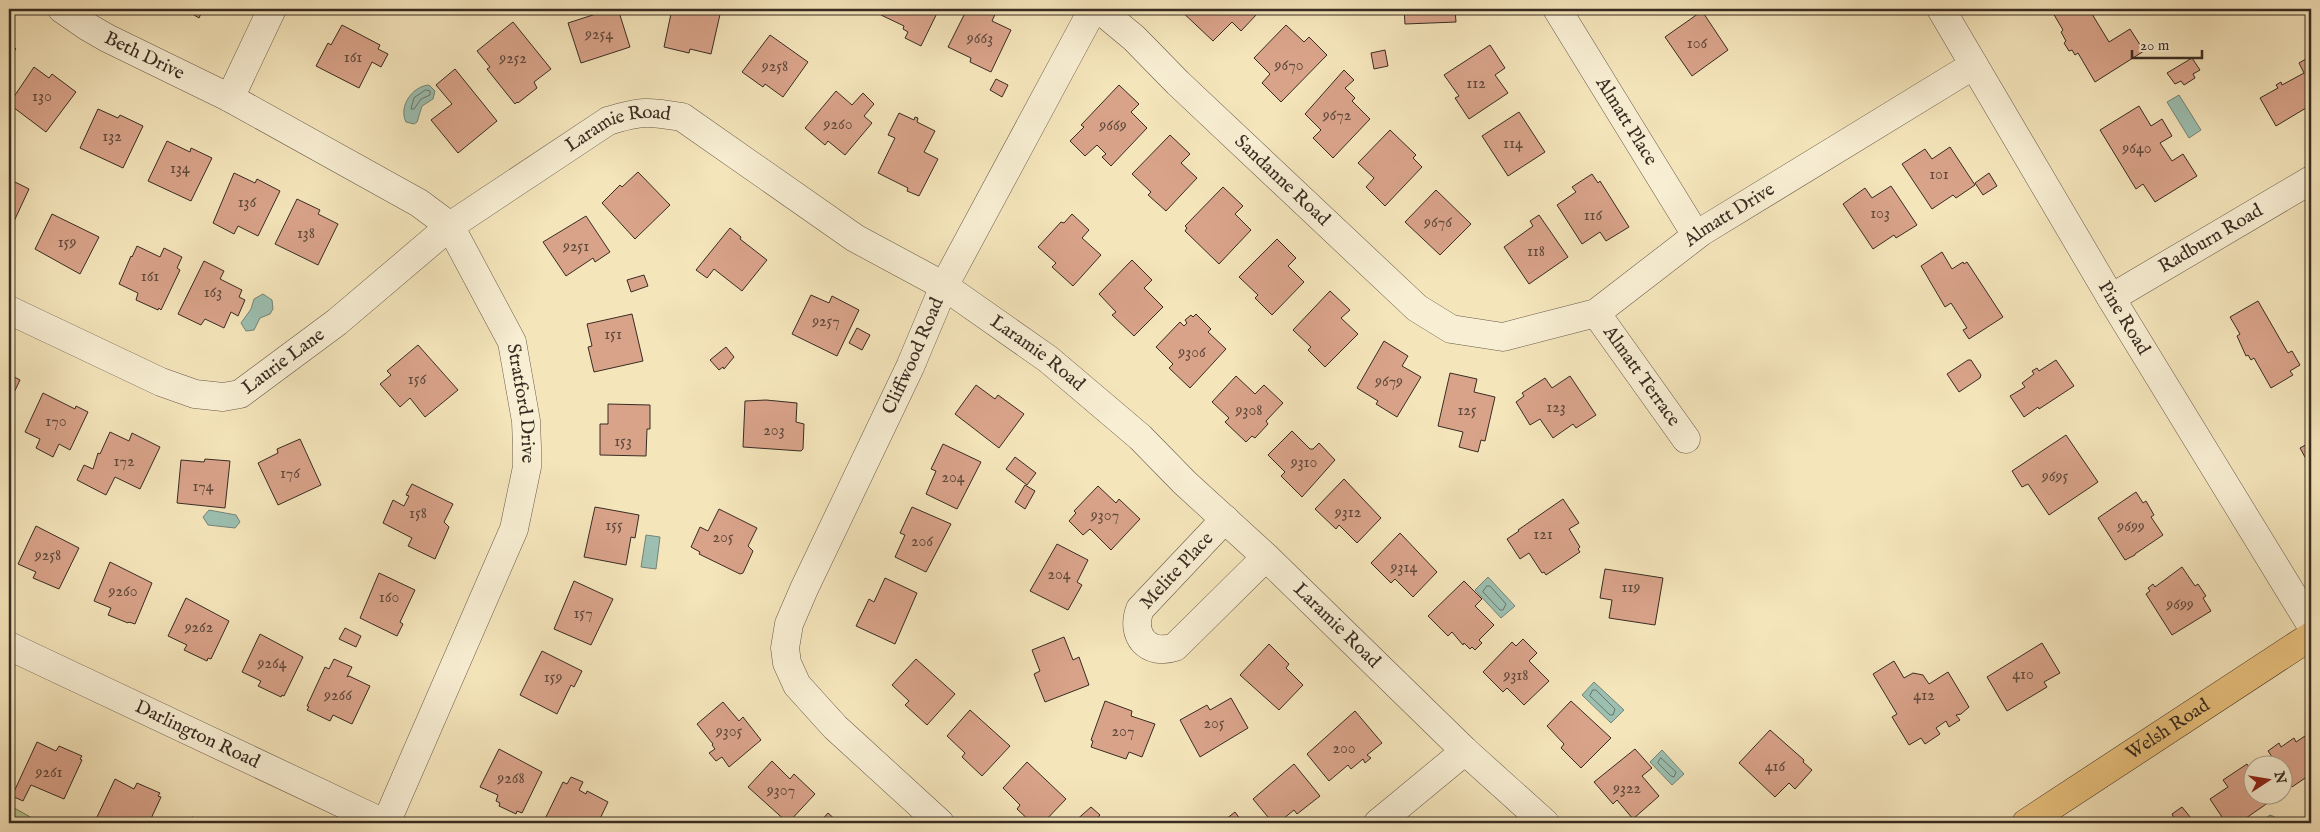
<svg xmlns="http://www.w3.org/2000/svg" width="2320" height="832" font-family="'IM FELL English',serif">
  <rect width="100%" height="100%" fill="#f5e5bb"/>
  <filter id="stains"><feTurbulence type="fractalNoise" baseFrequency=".004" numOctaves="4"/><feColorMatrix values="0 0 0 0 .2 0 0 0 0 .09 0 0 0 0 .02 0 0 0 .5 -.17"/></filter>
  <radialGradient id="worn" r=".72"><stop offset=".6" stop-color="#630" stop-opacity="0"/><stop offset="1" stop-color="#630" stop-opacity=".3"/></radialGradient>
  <path fill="#bdc48f" stroke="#7a7858" d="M9 805 41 823H9Z"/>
  <path fill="#9cbfb1" stroke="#748478" d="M429 85 435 91 433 99 422 106 417 122 414 124 406 122C398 106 413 86 429 85Z
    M2179 95 2201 130 2189 138 2167 102Z
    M263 294 272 300 273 309 270 314 260 318 254 330 246 331 241 323 251 309 254 299Z
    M209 510 236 515 240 522 235 528 208 525 203 517Z
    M646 535 660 537 656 569 641 567Z
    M1488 577 1515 606 1501 618 1475 590Z
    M1594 682 1624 710 1611 723 1582 695Z
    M1662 750 1684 774 1672 785 1650 762Z
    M2270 815 2275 817 2280 823H2259Z"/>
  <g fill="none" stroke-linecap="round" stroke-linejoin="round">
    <path stroke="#6a766a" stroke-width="1" d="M426 90 430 91V95L421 99 414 109H411L414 98Z
      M1487 586H1490L1506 604 1503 610H1500L1483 592Z
      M1593 690H1596L1615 709 1613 715H1610L1590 696Z
      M1661 758 1676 772 1674 777 1671 776 1658 763Z"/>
  </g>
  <path fill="#d9a38a" stroke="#382c22" d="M184 9H203L199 18Z
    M597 9H618L630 47 581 63 568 23 599 13Z
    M672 9 721 10 711 54 690 49 689 53 664 47Z
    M884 9H939L921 46 905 38 908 32 903 29 904 26 881 15Z
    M967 9 997 10 992 21 1011 30 991 72 970 62 971 58 948 47Z
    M1179 9H1252L1257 14 1241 31 1232 22 1213 41Z
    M1404 9H1455L1456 22 1405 24Z
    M2059 9H2089L2109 42 2130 29 2144 51 2095 82 2078 53 2075 55 2072 50 2069 51 2064 43 2066 41 2061 32 2063 30 2053 13Z
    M1702 11 1728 50 1692 76 1665 37Z
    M513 22 551 69 534 82 537 88 518 103 517 102 515 104 487 69 490 67 477 51Z
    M342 25 380 45 378 49 388 54 381 67 372 62 359 88 316 66 328 43 331 45Z
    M1286 25 1304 42 1309 37 1327 55 1281 102 1262 83 1270 74 1254 58Z
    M770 35 808 62 783 97 765 84 763 87 742 72Z
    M9 42 16 49 9 57Z
    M1490 45 1505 68 1495 75 1508 93 1469 119 1455 98 1459 96 1444 75Z
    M1385 50 1388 66 1374 69 1371 53Z
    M2311 56V105L2276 126 2260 98 2278 88 2276 85 2281 82 2282 85 2304 73 2299 63Z
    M2192 58 2200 70 2193 74 2195 78 2184 85 2181 81 2175 84 2167 73Z
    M34 67 49 78 52 74 76 92 46 132 9 104Z
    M455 69 497 121 458 153 431 120 452 104 436 85Z
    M1344 70 1354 80 1345 88 1355 98 1352 101 1370 119 1333 158 1313 138 1321 130 1305 114Z
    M996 79 1008 85 1002 97 990 90Z
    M1119 85 1139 104 1131 112 1147 128 1111 166 1102 157 1106 154 1097 145 1085 156 1070 141 1084 127 1081 125Z
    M836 91 852 105 863 93 874 104 864 116 872 123 845 155 828 141 825 145 805 128Z
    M2139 106 2151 126 2162 119 2172 136 2160 143 2172 161 2183 154 2197 176 2155 202 2143 184 2136 189 2100 130Z
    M98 109 118 118 120 115 143 126 123 168 80 148Z
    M1519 112 1545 152 1508 176 1482 136Z
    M899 113 914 120 915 117 918 118 917 122 935 131 924 152 938 159 919 196 907 191 908 188 878 173 895 138 888 135Z
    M1390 130 1416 155 1413 158 1422 167 1385 206 1366 187 1374 178 1358 163Z
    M1170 135 1190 154 1181 163 1197 178 1166 211 1148 195 1151 192 1132 174Z
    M167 141 190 152 191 148 212 158 191 201 148 181Z
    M1950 147 1975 185 1956 198 1953 195 1932 209 1902 164 1925 149 1932 159Z
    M638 172 670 205 635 239 602 203 620 185 622 187Z
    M234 173 255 183 257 179 280 191 258 236 238 226 234 234 213 223Z
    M1989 173 1997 186 1983 195 1975 183Z
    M1592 174 1598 183 1600 181 1629 227 1606 241 1600 232 1582 244 1557 205 1576 192 1572 187Z
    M9 179 29 189 9 232Z
    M1891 186 1917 225 1896 238 1894 235 1873 249 1843 204 1865 188 1872 198Z
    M1223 187 1243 206 1235 214 1251 230 1219 264 1185 231 1187 228 1185 226Z
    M1436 190 1471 224 1440 255 1405 222Z
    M297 199 320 210 318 214 338 224 318 265 275 244Z
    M52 214 99 237 80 274 35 249Z
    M1072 214 1089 230 1082 238 1101 255 1073 286 1052 267 1056 263 1038 247 1061 222 1064 223Z
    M1539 215 1568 257 1529 284 1504 247 1533 226 1530 221Z
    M586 216 610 252 595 262 593 258 566 276 543 242Z
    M730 228 741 237 740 239 767 260 742 291 714 269 707 278 696 270Z
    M1277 239 1296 258 1288 266 1304 282 1272 315 1255 298 1258 295 1239 277Z
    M137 246 160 257 164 248 182 257 177 268 180 270 161 310 159 308 158 310 136 300 138 293 119 284 131 256 132 257Z
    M1942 252 1952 269 1963 262 1964 264 1967 262 2003 317 1969 339 1963 330 1967 328 1951 303 1945 307 1921 266Z
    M1132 260 1152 280 1144 288 1163 307 1134 336 1112 315 1116 312 1099 294Z
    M204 261 224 271 220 279 242 290 239 297 245 300 238 316 231 312 224 328 205 319 201 325 178 314Z
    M644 275 648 286 631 292 627 280Z
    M1330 291 1350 310 1341 318 1358 334 1325 367 1308 350 1311 347 1293 330Z
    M811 295 829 303 832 296 859 310 837 356 792 334Z
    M2258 301 2288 353 2292 351 2300 365 2290 371 2293 375 2271 388 2254 358 2251 360 2248 355 2246 356 2237 336 2240 334 2230 317Z
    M632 314 643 361 594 372 588 347 592 346 587 324Z
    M1196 314 1211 329 1208 332 1226 349 1190 388 1169 368 1173 364 1156 347 1180 322 1184 326 1187 323 1185 320 1191 315 1193 317Z
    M857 328 870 335 862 350 849 343Z
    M1384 341 1408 356 1402 366 1421 377 1397 417 1376 404 1378 401 1357 388Z
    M418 345 458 390 425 417 410 398 400 407 380 384 391 375 387 371Z
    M726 347 734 357 724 369 723 367 719 370 710 360Z
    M1968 360H1971L1981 375 1980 378 1959 392 1947 374Z
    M2056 360 2074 386 2039 409 2038 407 2024 417 2010 396 2025 387 2022 383 2034 374 2032 371 2037 368 2039 371Z
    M1450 373 1477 379 1474 392 1495 397 1485 441 1481 440 1478 452 1459 447 1463 432 1438 426Z
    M9 374 20 380 9 403Z
    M1236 376 1255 394 1264 385 1283 403 1266 421 1268 424 1255 438 1252 436 1246 442 1225 422 1229 418 1212 402Z
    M1570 376 1596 415 1576 428 1573 424 1553 438 1540 419 1530 425 1516 402 1524 396 1522 393 1545 378 1552 388Z
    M976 385 995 399 998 395 1024 414 999 448 955 414Z
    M43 393 75 409 76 406 88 412 70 450 59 444 53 457 36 448 40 439 25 432Z
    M766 400 797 403 796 422 804 424 803 449 801 451 743 447 745 401Z
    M608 404 650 405V429H647L646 456 600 455V424H608Z
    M1292 431 1310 449H1313L1319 443 1335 460 1302 497 1281 476 1285 472 1268 455Z
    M110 432 129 441 132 433 160 447 140 489 115 477 106 495 77 480 84 465 93 469 98 453 100 454Z
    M2066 435 2098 482 2049 515 2028 484 2022 487 2012 471Z
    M300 439 321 485 278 505 258 463 278 453 277 449Z
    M2311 442V468L2300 448Z
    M943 444 981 462 957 509 926 494 936 471 931 469Z
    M1015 457 1036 473 1027 485 1006 469Z
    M205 459 230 461 225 508 177 503 181 460 204 462Z
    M1344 479 1381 518 1357 543 1339 525 1336 529 1315 509Z
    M412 484 453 504 444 522 449 527 435 559 408 546 412 538 383 523 393 500 404 506 409 496 406 495Z
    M1025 485 1035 491 1025 509 1015 502Z
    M1098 486 1116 503 1119 499 1140 519 1111 550 1090 529 1083 535 1069 521 1076 513 1074 511Z
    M2136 492 2143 503 2146 501 2154 515 2151 517 2163 535 2135 554V555L2125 560 2098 518Z
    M1563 499 1579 523 1569 529 1580 547 1578 549 1580 552 1546 575 1544 572 1542 573 1529 553 1520 559 1507 539 1519 531 1518 530Z
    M595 507 639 515 635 538 631 537 626 565 584 557Z
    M912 507 951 524 926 572 895 557 905 535 900 533Z
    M719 509 757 528 748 546 753 551 743 573 740 574 699 554 700 552 691 547 700 527 708 531Z
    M36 526 79 548 59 589 33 578 36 572 18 564Z
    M1400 533 1437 572 1413 597 1395 579 1391 583 1371 563Z
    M1057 544 1088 560 1077 582 1082 585 1068 610 1030 591Z
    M110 562 152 583 135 624 129 622 128 623 108 615 111 608 94 601Z
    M2182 567 2195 586 2198 584 2206 596 2203 598 2211 611 2172 635 2146 594 2150 591 2148 588 2153 584 2155 587Z
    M1605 569 1663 578 1655 625 1609 618 1612 600 1600 598Z
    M379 573 415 590 400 622 403 624 397 636 360 618Z
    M885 578 917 593 895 644 856 626 869 599 874 602Z
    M574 581 613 599 591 645 554 629Z
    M1464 581 1482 599 1475 606 1494 625 1479 640 1482 643 1475 650 1472 647 1470 649 1464 643 1463 645 1452 632 1448 636 1428 616Z
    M186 598 229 621 211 659 208 658 207 661 184 650 187 645 168 636Z
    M345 628 361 636 356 647 339 639Z
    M260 634 303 657 284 696 282 695 281 697 258 686 261 681 242 672Z
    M1064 637 1073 660 1079 657 1089 685 1045 702 1034 674 1040 671 1032 650Z
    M1523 639 1537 653 1529 661 1549 681 1524 705 1507 688 1503 692 1483 672 1512 642 1516 646Z
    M2042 643 2060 673 2044 682 2047 687 2007 711 1987 677Z
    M1269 644 1289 664 1286 668 1303 685 1279 710 1240 675Z
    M542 651 582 671 574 687 571 685 557 714 520 695Z
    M334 659 352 667 347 677 349 676 370 686 352 724 333 715 330 721 307 710 309 707 307 706 325 667 329 669Z
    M916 659 955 694 927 725 905 705 909 701 892 685Z
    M1894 661 1904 678 1913 673 1923 675 1929 684 1948 672 1969 707 1961 714 1956 715 1960 720 1949 727 1946 721 1936 728 1940 734 1925 744 1921 738 1909 745 1892 717 1897 714 1873 674Z
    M1231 698 1248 728 1200 757 1180 720 1207 705 1210 710Z
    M1105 701 1132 711 1131 716 1155 724 1142 757 1129 752 1126 759 1091 747 1093 741 1091 740Z
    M1571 701 1611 738 1581 768 1561 748 1564 744 1547 726Z
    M723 702 739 721 743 717 761 740 729 767 722 757 716 761 709 753 715 749 712 745 713 744 697 724Z
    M970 710 1010 746 982 776 962 757 965 753 947 736Z
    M1355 711 1382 743 1367 755 1371 758 1365 763 1363 759 1351 769 1348 765 1329 781 1307 754Z
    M1770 730 1804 760 1803 762 1812 770 1795 789 1789 783 1775 797 1739 763Z
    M2311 732V774L2292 787 2282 772V764H2277L2268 751 2279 743 2281 747 2294 738 2296 742Z
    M37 742 56 751 59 746 82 756 80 759 82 760 64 799 31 785 23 801 12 796Z
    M499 749 542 772 522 813 517 811 516 814 499 806 500 803 496 801 498 795 480 787Z
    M1635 749 1652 768 1642 776 1659 796 1633 819 1617 800 1613 804 1594 782Z
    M772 761 790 779 794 774 815 794 788 823 748 787Z
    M1027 762 1066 799 1043 823H1032L1017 809 1020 805 1003 788Z
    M1294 764 1320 796 1297 814 1294 810 1278 823H1273L1253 799Z
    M2247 764 2252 772V794H2268L2272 800 2239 823H2226L2210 799 2228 787 2223 780Z
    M571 777 583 782 579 790 586 794 587 791 608 802 598 823H546L544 821 563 782 567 784Z
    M115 779 134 789 137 783 160 793 158 796 161 797 149 823H109L97 817Z
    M1091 807 1100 815 1093 823H1073Z
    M2182 807 2195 823H2166L2174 818 2172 814Z
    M1235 812 1243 823H1221Z
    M828 813 839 823H819Z
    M192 817 206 823H189Z
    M1678 817 1684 823H1671Z"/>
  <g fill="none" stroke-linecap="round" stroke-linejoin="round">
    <defs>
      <g id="minor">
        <path id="s1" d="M62 9 88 27 107 38 230 98 419 203 450 226 512 342 526 421 527 447V467L514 529 386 823"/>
        <path id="s2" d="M1099 9 1134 38 1178 83 1417 308 1451 329 1503 337 1596 313 1701 232 1974 65"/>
        <path id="s3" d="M1557 9 1696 235"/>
        <path id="s4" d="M1941 9 2111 298 2311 625"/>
        <path d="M230 98 272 9"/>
        <path id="s5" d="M2111 298 2311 180"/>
        <path id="s6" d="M9 310 161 382 195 394 223 397 240 394 337 322 450 226 608 121C641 111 647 111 682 117L855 238 944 286 1048 359 1140 437 1185 483 1266 557 1465 751 1545 823"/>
        <path id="s7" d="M1596 313 1686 439"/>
        <path d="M1225 519 1140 609C1130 636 1148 656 1175 647L1266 557"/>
        <path id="s8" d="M9 646 384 823"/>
        <path id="s9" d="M940 823 835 727 797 685 787 663 785 648 789 624 804 589 910 367 944 286 1093 9"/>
        <path d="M1378 823 1465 751"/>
      </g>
      <g id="major">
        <path id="s10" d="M2026 823 2311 636"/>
      </g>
    </defs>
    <use href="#minor" stroke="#675a48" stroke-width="29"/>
    <use href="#major" stroke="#382c22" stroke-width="29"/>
    <use href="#minor" stroke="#f8eed3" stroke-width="28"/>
    <use href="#major" stroke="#eac27e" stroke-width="28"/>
  </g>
  <g text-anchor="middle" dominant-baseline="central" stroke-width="4" stroke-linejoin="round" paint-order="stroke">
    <g font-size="16" fill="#604a3c">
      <text x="599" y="35">9254</text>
      <text x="980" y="39">9663</text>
      <text x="1697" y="44">106</text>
      <text x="353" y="58">161</text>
      <text x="513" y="59">9252</text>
      <text x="1289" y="66">9670</text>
      <text x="775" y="67">9258</text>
      <text x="1476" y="84">112</text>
      <text x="42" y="97">130</text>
      <text x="1337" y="116">9672</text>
      <text x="838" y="125">9260</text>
      <text x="1113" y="126">9669</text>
      <text x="112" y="137">132</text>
      <text x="1513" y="144">114</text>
      <text x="2137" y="149">9640</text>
      <text x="180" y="169">134</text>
      <text x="1939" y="175">101</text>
      <text x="247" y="203">136</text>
      <text x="1880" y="214">103</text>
      <text x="1593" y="216">116</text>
      <text x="1438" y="223">9676</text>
      <text x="306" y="234">138</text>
      <text x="67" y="243">159</text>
      <text x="576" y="247">9251</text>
      <text x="1536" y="252">118</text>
      <text x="150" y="277">161</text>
      <text x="213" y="293">163</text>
      <text x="826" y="322">9257</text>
      <text x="613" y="335">151</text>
      <text x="1192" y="353">9306</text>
      <text x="417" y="380">156</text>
      <text x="1389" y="382">9679</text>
      <text x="1556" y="408">123</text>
      <text x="1249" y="411">9308</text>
      <text x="1467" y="411">125</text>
      <text x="56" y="422">170</text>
      <text x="774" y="431">203</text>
      <text x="623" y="442">153</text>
      <text x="124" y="462">172</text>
      <text x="1304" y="463">9310</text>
      <text x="290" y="474">176</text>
      <text x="2055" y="477">9695</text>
      <text x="953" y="478">204</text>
      <text x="203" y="487">174</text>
      <text x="1348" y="513">9312</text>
      <text x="418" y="514">158</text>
      <text x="1105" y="516">9307</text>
      <text x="614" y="526">155</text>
      <text x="2131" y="527">9699</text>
      <text x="1543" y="535">121</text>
      <text x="723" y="538">205</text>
      <text x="922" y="542">206</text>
      <text x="48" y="556">9258</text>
      <text x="1404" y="568">9314</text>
      <text x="1059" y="575">204</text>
      <text x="1631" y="588">119</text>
      <text x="123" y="592">9260</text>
      <text x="389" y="598">160</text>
      <text x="2180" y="605">9699</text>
      <text x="583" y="614">157</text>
      <text x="199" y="628">9262</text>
      <text x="272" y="664">9264</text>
      <text x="2023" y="675">410</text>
      <text x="1516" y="676">9318</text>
      <text x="553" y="678">159</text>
      <text x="338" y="696">9266</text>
      <text x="1924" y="696">412</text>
      <text x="1214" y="724">205</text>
      <text x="729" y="732">9305</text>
      <text x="1123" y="732">207</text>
      <text x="1344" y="749">200</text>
      <text x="1775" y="767">416</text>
      <text x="49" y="773">9261</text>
      <text x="511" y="779">9268</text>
      <text x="1627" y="789">9322</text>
      <text x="781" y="791">9307</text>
    </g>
    <g font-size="19" fill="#382c22" stroke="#f8eed3">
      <text stroke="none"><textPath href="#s1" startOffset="95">Beth Drive</textPath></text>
      <text stroke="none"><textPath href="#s3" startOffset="132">Almatt Place</textPath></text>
      <text stroke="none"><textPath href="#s6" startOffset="716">Laramie Road</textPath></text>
      <text stroke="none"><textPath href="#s2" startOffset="251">Sandanne Road</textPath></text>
      <text stroke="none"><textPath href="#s2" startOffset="791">Almatt Drive</textPath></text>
      <text stroke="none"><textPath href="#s5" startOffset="116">Radburn Road</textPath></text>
      <text stroke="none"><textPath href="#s4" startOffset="359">Pine Road</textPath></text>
      <text stroke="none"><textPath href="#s6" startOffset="1211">Laramie Road</textPath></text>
      <text stroke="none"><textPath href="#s9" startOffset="558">Cliffwood Road</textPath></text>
      <text stroke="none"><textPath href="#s6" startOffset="304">Laurie Lane</textPath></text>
      <text stroke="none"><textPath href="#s7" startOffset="78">Almatt Terrace</textPath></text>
      <text stroke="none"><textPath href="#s1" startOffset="639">Stratford Drive</textPath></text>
      <text transform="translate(1177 571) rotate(-47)">Melite Place</text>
      <text stroke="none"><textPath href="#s6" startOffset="1616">Laramie Road</textPath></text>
      <text stroke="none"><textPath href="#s10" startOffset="170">Welsh Road</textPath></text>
      <text stroke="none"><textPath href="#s8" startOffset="208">Darlington Road</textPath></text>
    </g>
  </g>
  <rect width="2320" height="832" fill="none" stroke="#f5e5bb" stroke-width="30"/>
  <rect x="10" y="10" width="2300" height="812" fill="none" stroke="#382c22" stroke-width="2.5"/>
  <rect x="15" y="15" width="2290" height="802" fill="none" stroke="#382c22"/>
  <g transform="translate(2268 780) rotate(78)"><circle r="24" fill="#f8eed3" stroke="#aba08c"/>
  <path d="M0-4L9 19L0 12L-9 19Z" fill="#8f2418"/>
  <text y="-8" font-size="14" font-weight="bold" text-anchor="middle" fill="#382c22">N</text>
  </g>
  <path d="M2132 50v8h70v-8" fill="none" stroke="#382c22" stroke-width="2.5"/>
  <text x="2140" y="50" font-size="15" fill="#382c22" stroke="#f8eed3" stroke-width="4" paint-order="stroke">20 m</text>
  <rect width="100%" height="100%" filter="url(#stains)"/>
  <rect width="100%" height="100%" fill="url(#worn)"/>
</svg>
